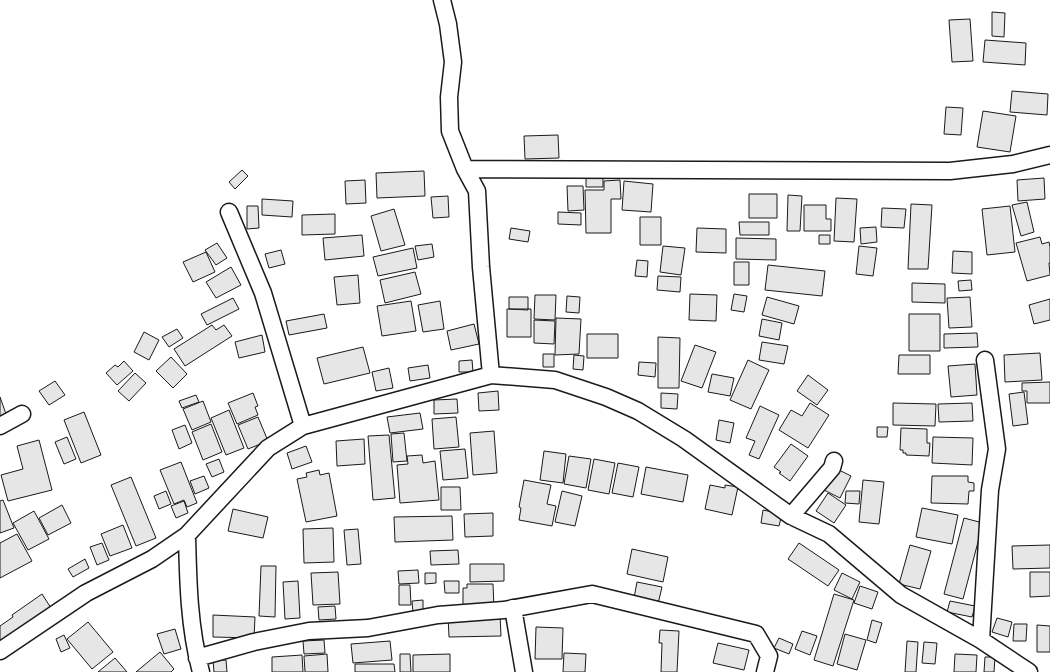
<svg xmlns="http://www.w3.org/2000/svg" width="1050" height="672" font-family="'Archivo Narrow',sans-serif">
  <rect width="100%" height="100%" fill="#fff"/>
  <path fill="#e6e6e6" stroke="#1a1a1a" d="M992 12 1005 13 1004 37 992 36Z
    M970 19 973 61 952 62 949 20Z
    M985 40 1026 43 1025 65 983 62Z
    M1012 91 1048 94 1047 115 1010 112Z
    M946 107 963 108 961 135 944 134Z
    M983 111 1016 116 1010 152 977 147Z
    M558 135 559 158 525 159 524 136Z
    M242 170 248 176 235 189 229 182Z
    M424 171 425 196 377 198 376 173Z
    M586 175H603V187H586Z
    M1044 178 1045 199 1018 201 1017 180Z
    M365 180 366 203 346 204 345 181Z
    M620 180 621 199H611V233H586L585 190H604V181Z
    M624 181 653 184 651 212 622 210Z
    M567 186H583L584 210 568 211Z
    M749 194H777V218H749Z
    M788 195 802 196 800 231H787Z
    M448 196 449 217 433 218 431 197Z
    M836 198 857 199 854 242 834 241Z
    M262 199 293 201 292 217 262 215Z
    M1027 202 1034 232 1021 236 1012 205Z
    M911 204 932 205 928 269H908Z
    M804 205H826V219H831V231H804Z
    M247 206H258L259 228 247 229Z
    M1010 206 1015 252 987 255 982 209Z
    M882 208 906 209 904 228 881 227Z
    M394 209 405 245 381 251 371 216Z
    M558 212 581 213V225L558 224Z
    M335 214V234L302 235V215Z
    M640 217H661V245H640Z
    M739 222H769V235H740Z
    M876 227 877 242 861 244 860 228Z
    M511 228 530 231 528 242 509 239Z
    M697 228 726 229V253L696 252Z
    M362 235 364 256 325 260 323 238Z
    M819 235H830V244H819Z
    M1040 237 1042 244 1049 242 1050 247V263H1049L1050 275 1027 281 1016 243Z
    M736 238 776 239V260L736 259Z
    M217 243 227 258 216 265 205 250Z
    M432 244 434 257 418 260 415 246Z
    M663 246 685 248 681 275 660 272Z
    M859 246 877 248 873 276 856 274Z
    M413 248 417 268 378 276 373 257Z
    M281 250 285 264 269 268 265 254Z
    M953 251 972 252V274L952 273Z
    M206 252 215 272 193 282 183 262Z
    M637 260 648 261 647 277 635 276Z
    M734 262H749V285H734Z
    M768 265 825 271 822 296 765 290Z
    M231 267 241 285 216 298 206 282Z
    M415 272 421 294 385 303 380 280Z
    M358 275 360 303 337 305 334 277Z
    M658 276 681 277 680 292 657 290Z
    M971 280 972 290 959 291 958 281Z
    M912 283 945 284V303L912 302Z
    M690 294 717 295 716 321 689 320Z
    M734 294 747 296 744 312 731 310Z
    M535 295H556L555 320 534 319Z
    M567 296 580 297 579 313 566 312Z
    M509 297H528V310L509 309Z
    M767 297 799 306 794 324 762 315Z
    M970 297 972 327 949 328 947 298Z
    M233 298 239 309 207 325 201 314Z
    M1050 299V320L1034 324 1029 305Z
    M411 301 416 331 382 336 377 306Z
    M440 301 444 329 423 332 418 305Z
    M507 309H531V337H507Z
    M324 314 327 328 289 335 286 321Z
    M909 314H940V351H909Z
    M556 318 581 319 579 354 555 355Z
    M762 319 782 323 779 340 759 336Z
    M534 320 555 321 554 344 534 343Z
    M474 324 479 344 451 350 447 331Z
    M212 325 216 330 224 325 232 336 185 366 174 349Z
    M177 329 183 338 169 347 162 337Z
    M144 332 159 340 149 360 134 352Z
    M977 333 978 347 944 348V334Z
    M587 334H618V358H587Z
    M262 335 265 352 239 358 235 342Z
    M658 337 680 338 679 388H658Z
    M762 342 788 346 784 364 759 360Z
    M695 345 716 352 702 388 681 381Z
    M363 347 370 373 324 384 317 358Z
    M1040 353 1042 380 1005 382 1004 355Z
    M543 354H554V367H543Z
    M574 355 584 356 583 370 573 369Z
    M899 355H930V374H898Z
    M171 357 187 374 173 388 156 371Z
    M472 360 473 372H459V361Z
    M748 360 769 370 751 409 730 400Z
    M124 361 133 371 117 385 106 373 115 365 118 367Z
    M639 362 656 363 655 377 638 375Z
    M975 364 977 395 951 397 948 366Z
    M428 365 430 378 410 381 408 368Z
    M389 368 393 388 376 391 372 372Z
    M135 373 146 383 129 401 118 391Z
    M712 374 734 378 730 396 708 392Z
    M808 375 828 390 817 405 797 391Z
    M55 381 65 395 49 405 39 391Z
    M1050 382V403H1027V391H1022V383Z
    M498 391 499 410 479 411 478 393Z
    M1024 392 1028 424 1013 426 1009 394Z
    M253 393 258 406 255 407 258 415 237 424 228 403Z
    M661 393 678 394 677 409 661 408Z
    M196 395 199 402 182 408 179 401Z
    M0 397 6 414 0 417Z
    M457 399 458 413 434 414V400Z
    M203 401 211 422 192 430 183 409Z
    M810 403 829 415 808 448 779 430 791 410 802 416Z
    M893 403 936 404 935 426 893 425Z
    M972 403 973 421 939 422 938 404Z
    M760 406 779 415 759 459 749 455 755 441 746 438Z
    M229 410 244 448 226 455 211 418Z
    M84 412 101 455 81 463 64 420Z
    M420 413 423 429 390 433 387 417Z
    M258 417 268 441 248 449 238 425Z
    M456 417 459 447 434 449 432 419Z
    M719 420 734 423 730 443 716 440Z
    M211 424 222 452 203 460 192 432Z
    M185 425 192 443 179 449 172 430Z
    M877 427H888L887 437H877Z
    M901 428 927 429V443H930L929 456 906 455V453H903V450H900Z
    M494 431 497 473 473 475 470 433Z
    M404 433 407 461 393 462 391 434Z
    M389 435 395 498 373 500 368 436Z
    M67 437 76 459 64 464 55 442Z
    M933 437 973 438 972 465 932 463Z
    M364 439 365 464 337 466 336 441Z
    M39 440 52 490 8 501 1 475 23 469 17 446Z
    M791 444 808 456 790 481 779 473 781 472 774 467Z
    M306 446 312 462 292 469 287 453Z
    M465 449 468 478 443 480 440 451Z
    M544 451 566 454 563 483 540 480Z
    M422 455 423 463 435 461 439 500 400 503 397 465 408 464 407 456Z
    M569 456 591 459 586 488 564 484Z
    M219 459 224 472 212 477 206 464Z
    M594 459 615 463 609 494 588 490Z
    M181 462 197 503 187 507 184 500 174 504 160 470Z
    M618 463 639 467 633 497 612 493Z
    M646 467 688 475 683 502 641 494Z
    M833 467 851 476 840 498 822 489Z
    M319 470 320 475 329 473 337 516 306 522 297 479 307 477 306 473Z
    M204 476 209 488 195 494 190 481Z
    M932 476H968V482L974 483V491H969L968 504 931 503Z
    M131 477 156 538 136 546 111 485Z
    M524 480 551 485 547 504 556 506 552 526 519 520 521 508 519 507Z
    M863 480 884 482 879 524 859 522Z
    M710 485 725 488V485L738 487 732 515 705 509Z
    M441 487H460L461 510H441Z
    M166 491 171 504 159 509 154 496Z
    M562 491 582 496 575 526 555 522Z
    M846 491H860L859 504 845 503Z
    M828 493 846 505 834 523 816 511Z
    M3 500 14 528 0 533V501Z
    M184 501 188 513 176 518 171 506Z
    M62 505 71 523 48 535 39 518Z
    M922 508 958 515 952 544 916 537Z
    M233 509 268 517 263 538 228 531Z
    M763 510 782 514 779 526 761 523Z
    M34 511 49 539 28 550 13 523Z
    M493 513V536L465 537 464 514Z
    M452 516 453 540 395 542 394 517Z
    M964 518 983 523 963 599 944 594Z
    M123 525 132 548 110 556 101 534Z
    M333 528 334 562 304 563 303 529Z
    M358 529 361 564 347 565 344 530Z
    M17 534 32 561 0 578V543Z
    M102 543 109 560 97 565 90 547Z
    M799 543 839 570 828 586 788 559Z
    M910 545 931 551 920 589 899 584Z
    M1050 545V568L1013 569 1012 546Z
    M632 549 668 557 663 582 627 574Z
    M458 550 459 564 431 565 430 551Z
    M85 559 89 568 73 577 68 569Z
    M470 564H504V581L470 582Z
    M261 566H276L275 617 259 616Z
    M418 570 419 583 399 584 398 571Z
    M338 572 340 604 313 605 311 573Z
    M1030 572H1050V596L1030 597Z
    M425 573H436V583L425 584Z
    M842 573 860 582 852 599 834 590Z
    M298 581 300 618 285 619 283 582Z
    M444 581H459V593H445Z
    M637 582 662 587 658 604 634 598Z
    M467 584H493L494 609 463 610V588H467Z
    M399 585H410L411 605H399Z
    M860 586 878 592 872 609 854 603Z
    M42 594 51 608 0 643V626L13 617 12 615Z
    M834 594 854 600 833 666 814 660Z
    M423 600V613H413L412 601Z
    M950 601 975 606 972 617 947 612Z
    M335 606 336 619 319 620 318 607Z
    M213 615 255 617 254 638 213 637Z
    M500 615 501 636 449 637 448 616Z
    M997 618 1012 622 1008 637 992 632Z
    M872 620 882 623 876 643 867 640Z
    M88 622 113 652 92 669 67 639Z
    M1014 624H1027L1026 641H1013Z
    M1037 625 1050 626V652H1037Z
    M536 627 563 628 562 659H535Z
    M175 629 181 649 164 654 157 634Z
    M660 630 679 631 677 672H661L662 643H659Z
    M802 631 817 636 810 655 795 649Z
    M845 634 866 640 857 670 837 664Z
    M64 635 70 648 61 652 56 639Z
    M779 638 793 644 789 654 774 648Z
    M324 640 325 653 304 654 303 641Z
    M390 641 392 660 353 663 351 644Z
    M907 641 918 642 916 672H905Z
    M924 642 937 643 935 664 922 663Z
    M718 643 749 650 744 670 713 663Z
    M160 652 174 669 171 672H136Z
    M564 653 586 654 585 672H563Z
    M327 654 328 672H305L304 656Z
    M400 654H410L411 672H400Z
    M450 654V672H413V655Z
    M955 654 977 655 976 672H954Z
    M302 655 303 672H272V657Z
    M985 657H995L994 672H984Z
    M115 658 127 672H98Z
    M213 660H226L227 672H214Z
    M355 664H394L395 672H355Z"/>
  <g fill="none" stroke-linecap="round" stroke-linejoin="round">
    <defs>
      <path id="street" d="M442 0 448 24 453 62 449 97 450 131 465 169 477 191 481 267 491 375
        M465 169 950 171 1013 164 1050 155
        M229 212 263 293 303 426
        M0 426 22 414
        M791 516 832 468 834 461
        M187 535C188 581 189 628 201 672
        M513 608 524 672
        M981 640 990 490 997 449 985 360
        M0 651 86 593 152 559 187 535 268 448 303 426 491 375 555 380 606 397 638 411 684 439 791 516 829 534 901 595 981 640 1029 672
        M197 658 254 642 309 631 368 628 438 615 504 610 592 594 756 634 769 656 765 672"/>
    </defs>
    <use href="#street" stroke="#1a1a1a" stroke-width="19"/>
    <use href="#street" stroke="#fff" stroke-width="16"/>
  </g>
</svg>
